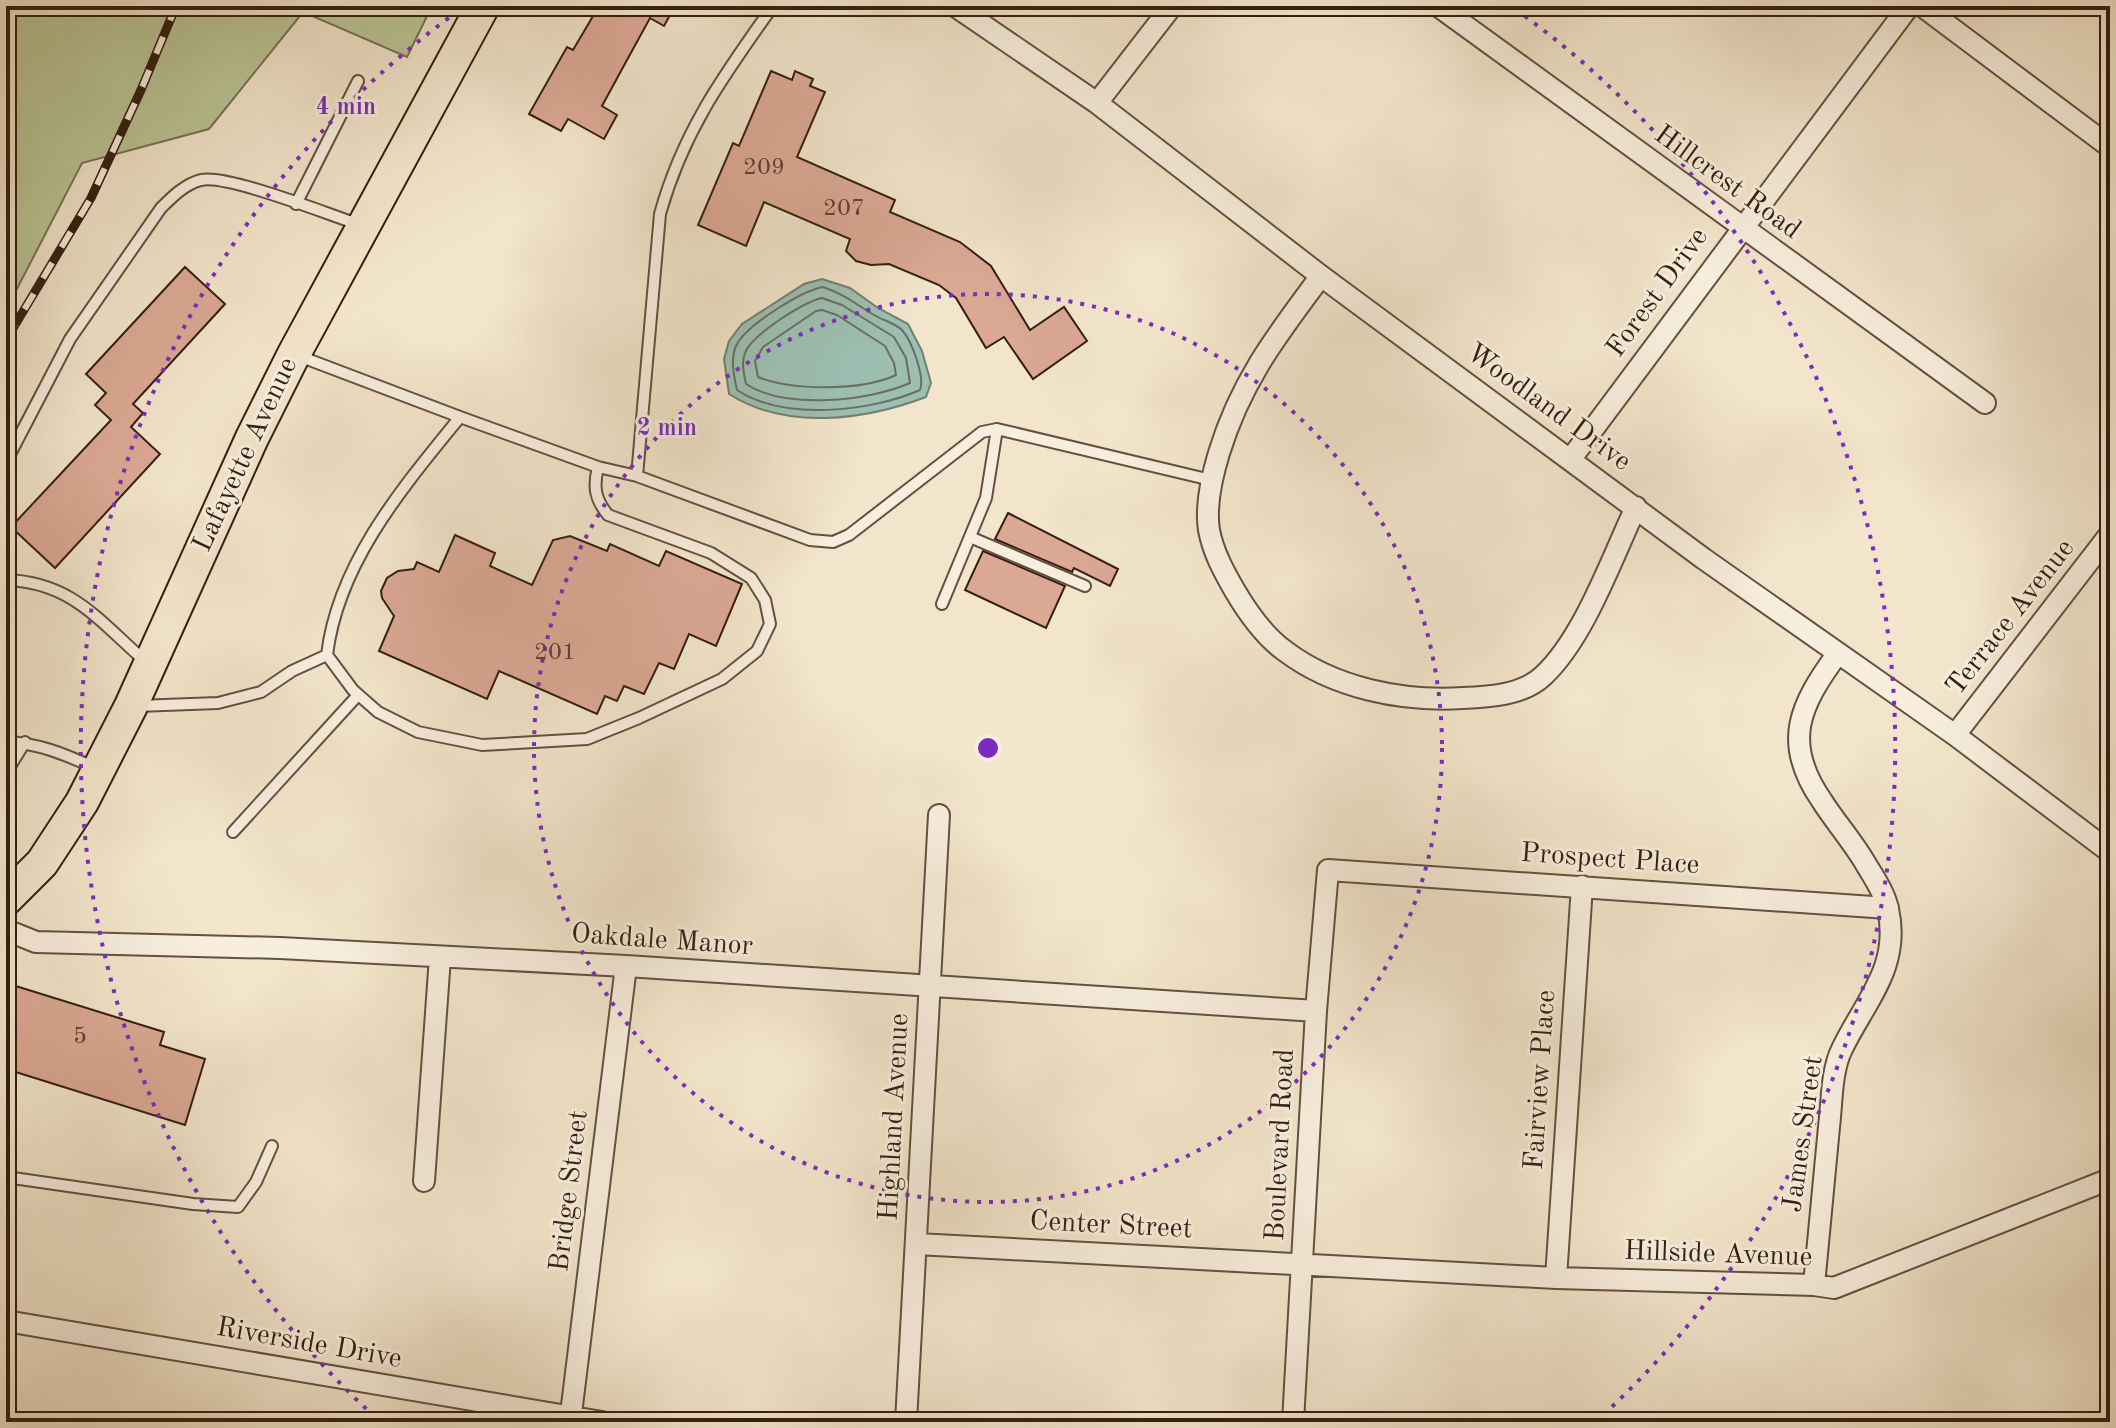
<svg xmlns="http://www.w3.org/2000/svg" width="2116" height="1428" font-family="'Old Standard TT',serif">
  <rect width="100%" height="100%" fill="#f2e5cb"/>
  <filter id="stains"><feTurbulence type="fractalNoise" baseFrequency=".0025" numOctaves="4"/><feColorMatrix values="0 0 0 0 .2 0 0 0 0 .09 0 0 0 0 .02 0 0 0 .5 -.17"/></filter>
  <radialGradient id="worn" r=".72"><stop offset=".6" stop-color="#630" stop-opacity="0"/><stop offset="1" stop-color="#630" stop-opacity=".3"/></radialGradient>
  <path fill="#bac597" stroke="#777254" stroke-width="2" d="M6 6H432L407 57 303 12 209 129 82 163 6 310Z"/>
  <path fill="#9cbfb2" stroke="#727f72" stroke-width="2" d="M822 279 850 288 878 308 908 324 922 351 931 383 926 397C865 420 787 431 729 394L724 359 729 341 742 324 804 284Z"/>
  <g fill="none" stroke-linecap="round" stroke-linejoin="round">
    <path stroke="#686f62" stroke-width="2" d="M823 287C846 295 854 303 874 315 882 320 895 323 902 330 912 341 925 377 920 390 870 412 784 421 737 390 734 376 730 360 736 346 745 326 801 291 823 287Z
      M822 298 842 305 894 337 906 358 910 383C869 401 786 410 746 384 744 374 741 363 745 353 751 335 804 302 822 298Z
      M822 310 837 315 885 346 894 363 896 375C862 391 792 391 758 377L755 361 763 347 816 311Z"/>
  </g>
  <path fill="#dba894" stroke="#341f11" stroke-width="2" d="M599 6H675L664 26 650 18 621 71 602 106 617 115 604 139 568 119 561 131 529 114 567 47 573 50Z
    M771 71 792 80 795 71 813 79 810 86 825 92 797 157 895 200 890 212 960 242 991 266 1030 330 1064 307 1087 341 1033 379 1004 337 986 348 956 298 939 285 889 264 871 265 856 261 846 251 850 239 764 202 746 246 698 225 733 143 739 146Z
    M185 267 225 304 133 404 143 413 131 427 160 454 55 568 11 527 111 420 95 405 106 393 86 374Z
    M1008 513 1118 569 1110 586 1074 568 1072 572 995 539Z
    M455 535 495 553 490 566 532 585 553 540 570 536 607 551 610 544 659 566 666 551 742 584 716 646 689 634 674 669 659 663 644 694 624 686 617 701 605 696 597 714 499 671 487 699 379 651 394 616 382 598 381 591 387 578 398 571 414 569 417 562 439 572Z
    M983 551 1065 586 1046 628 965 590Z
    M6 983 164 1032 160 1045 205 1059 185 1125 6 1069Z"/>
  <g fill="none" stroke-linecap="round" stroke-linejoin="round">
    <defs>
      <path id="service" d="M296 204 358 81
        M299 356 460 417 598 467 637 476 810 540 833 542 849 535 982 432 997 429 1211 480
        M6 462 70 339 161 208C172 197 185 184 201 180 228 174 329 215 361 225
        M637 476 660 214C683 131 724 75 773 6
        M970 537 1085 586
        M6 580C72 582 99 621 145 661
        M942 604 986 498 997 429
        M327 655 353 690 378 712 418 732 482 745 587 739 639 718 722 679 757 651 770 624 765 600 751 578 711 553 608 515C595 499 593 487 598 467
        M137 706 218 703 261 692 292 671 327 655C338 563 403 487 460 417
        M6 742C38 743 64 754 93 767
        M6 773 25 742
        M233 832 358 695
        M6 1177 193 1204 238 1207 256 1182 272 1146"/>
      <path id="minor" d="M955 6 1097 103 1321 276 1570 460 1704 559 1955 735 2110 852
        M1438 6 1985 403
        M1922 6 2110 147
        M1097 103 1172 6
        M1321 276C1277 335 1241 381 1219 453 1212 476 1205 505 1209 530 1213 552 1224 572 1235 591 1248 613 1264 636 1285 651 1334 688 1402 702 1463 698 1489 697 1523 695 1543 676 1584 638 1612 558 1636 507
        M1570 460 1909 6
        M1955 735 2110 534
        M6 930 36 942 280 948 626 966 1316 1011
        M424 1181 440 957
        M917 1244 1556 1278 1814 1285 1834 1288 2110 1179
        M1556 1278 1582 886
        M1814 1285C1819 1232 1824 1180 1829 1127 1832 1103 1831 1071 1842 1049 1865 1001 1901 967 1888 909 1885 894 1875 879 1867 866 1854 843 1836 823 1822 801 1781 742 1800 705 1838 653
        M6 1321 602 1422
        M570 1422 626 966
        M906 1422 939 815
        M1293 1422 1316 1011 1328 870 1888 908"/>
      <path id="primary" d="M6 899 42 863 82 802 131 706 252 438 294 354 483 6"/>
    </defs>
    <use href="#service" stroke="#645040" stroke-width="14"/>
    <use href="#minor" stroke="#645040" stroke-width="24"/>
    <use href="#primary" stroke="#341f11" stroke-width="36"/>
    <use href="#service" stroke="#f7eedd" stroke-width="10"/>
    <use href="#minor" stroke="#f7eedd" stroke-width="20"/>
    <use href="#primary" stroke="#f2e5cb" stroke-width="32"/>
    <defs>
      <path id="rail" d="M6 340 91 198 141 90 176 6"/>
    </defs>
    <use href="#rail" stroke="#341f11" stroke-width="9"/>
    <use href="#rail" stroke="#f7eedd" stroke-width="6" stroke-dasharray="18" stroke-linecap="butt"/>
  </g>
  <g fill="none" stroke="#7b2cbf" stroke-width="4" stroke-dasharray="4 8">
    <circle cx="988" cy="748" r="454"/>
    <path d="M375 1417A908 908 0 0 1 461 9M1515 9A908 908 0 0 1 1601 1417"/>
  </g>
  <g text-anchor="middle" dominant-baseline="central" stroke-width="6" stroke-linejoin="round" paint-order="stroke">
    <g font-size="24" fill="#5e4132">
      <text x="764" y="168">209</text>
      <text x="844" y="209">207</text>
      <text x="555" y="653">201</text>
      <text x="80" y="1037">5</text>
    </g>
    <g font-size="28" fill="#341f11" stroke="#f7eedd">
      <text transform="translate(1727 183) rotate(36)">Hillcrest Road</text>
      <text transform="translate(1658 293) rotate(-54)">Forest Drive</text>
      <text transform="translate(1548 408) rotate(36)">Woodland Drive</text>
      <text transform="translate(246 455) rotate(-65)">Lafayette Avenue</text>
      <text transform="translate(2011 618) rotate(-52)">Terrace Avenue</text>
      <text transform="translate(1610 860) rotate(4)">Prospect Place</text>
      <text transform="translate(662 941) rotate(4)">Oakdale Manor</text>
      <text transform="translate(1541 1080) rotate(-86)">Fairview Place</text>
      <text transform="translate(895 1117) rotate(-87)">Highland Avenue</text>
      <text transform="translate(1804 1134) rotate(-82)">James Street</text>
      <text transform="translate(1281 1145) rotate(-87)">Boulevard Road</text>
      <text transform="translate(570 1191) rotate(-83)">Bridge Street</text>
      <text transform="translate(1111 1226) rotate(3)">Center Street</text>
      <text transform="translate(1718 1255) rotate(2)">Hillside Avenue</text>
      <text transform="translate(309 1344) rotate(10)">Riverside Drive</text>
    </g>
  </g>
  <circle cx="988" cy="748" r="12" fill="#7b2cbf" stroke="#f7eedd" stroke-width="4"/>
  <g font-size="24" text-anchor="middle" font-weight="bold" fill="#7b2cbf" stroke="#f7eedd" stroke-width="6" stroke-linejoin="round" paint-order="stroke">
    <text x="346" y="114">4 min</text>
    <text x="667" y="435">2 min</text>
  </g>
  <rect width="2116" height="1428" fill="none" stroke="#f2e5cb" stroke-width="32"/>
  <rect x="8" y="8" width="2100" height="1412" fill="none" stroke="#341f11" stroke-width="4"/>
  <rect x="16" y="16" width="2084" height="1396" fill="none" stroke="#341f11" stroke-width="2"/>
  <rect width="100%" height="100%" filter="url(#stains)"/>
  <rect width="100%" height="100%" fill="url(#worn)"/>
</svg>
